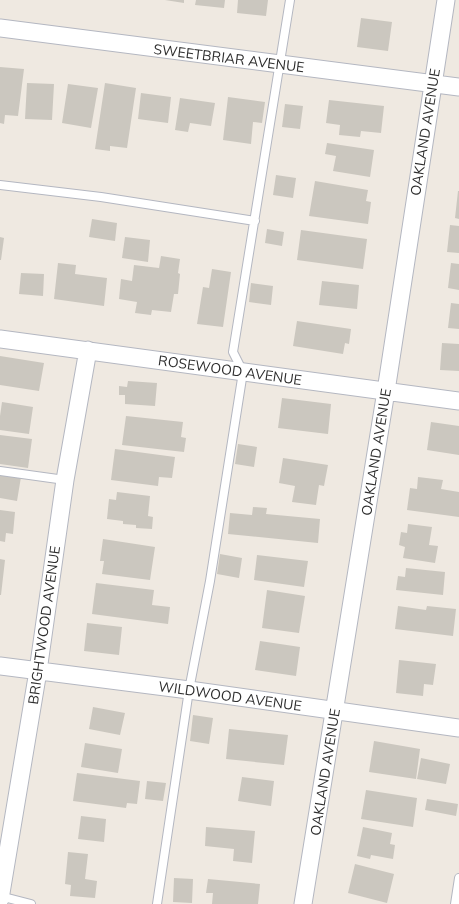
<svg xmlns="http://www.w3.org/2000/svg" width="459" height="904" font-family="Mulish,sans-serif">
  <rect width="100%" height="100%" fill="#efe9e1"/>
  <path fill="#cbc7bf" d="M165 0H184V3Z
    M196 0H225L224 8 195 5Z
    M238 0H268L266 16 237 13Z
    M361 18 392 22 388 51 357 47Z
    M0 67 24 69 18 116 5 115 4 124 0 123Z
    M27 83 54 84 52 120 25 119Z
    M105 83 136 88 127 148 110 146V151L95 149Z
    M68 84 98 88 91 128 62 123Z
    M141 93 171 97 168 123 138 119Z
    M228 97 265 102 262 123 253 122 251 144 223 140Z
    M180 98 215 103 211 126 190 123 188 132 175 130Z
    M329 100 384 106 381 133 361 131 360 137 339 135 340 125 326 123Z
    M285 104 303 106 300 129 282 127Z
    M327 143 374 150 370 177 333 171 336 156 325 154Z
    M276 175 296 178 293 198 273 195Z
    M315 181 368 190 366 201 371 202 368 224 309 216Z
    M458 191H459V219L455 218Z
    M92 219 117 223 115 241 89 237Z
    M450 225 459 226V253L447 252Z
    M267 229 284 232 282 246 265 243Z
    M301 230 367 239 363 269 297 260Z
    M0 237 4 238 1 260H0Z
    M125 237 150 240 148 262 122 258Z
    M161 256 180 259 178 273 180 274 178 294H174L171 312 152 310 151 315 135 313 137 302 119 299 121 279 132 281 134 265 159 268Z
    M58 263 76 265 75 274 107 278 104 306 54 299Z
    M451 263 459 264V290L448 288Z
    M212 269 231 272 223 327 197 324 203 287 209 288Z
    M21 273 44 274 43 296 19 294Z
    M322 281 359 285 357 309 319 305Z
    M251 283 273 286 271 305 249 302Z
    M451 303 459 304V329L448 328Z
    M297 321 351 329 349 344 345 343 343 354 293 346Z
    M442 343 459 344V371L440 370Z
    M0 356 44 363 39 391 0 385Z
    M128 381 157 383 155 406 125 404V395H119V386L127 387Z
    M282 398 331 404 328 434 278 428Z
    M2 402 33 407 29 434 0 430V416Z
    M126 416 183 422 181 437 186 438 184 452 122 445Z
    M431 422 459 426V455L427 450Z
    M0 435 32 439 28 468 0 464Z
    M238 444 257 447 254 467 235 464Z
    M115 449 175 457 172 478 159 477 158 486 111 480Z
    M283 458 328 465 324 486 319 485 316 505 292 502 295 486 279 483Z
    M0 474 21 477 17 501 0 498Z
    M418 477 443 480 441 489 459 492V517L407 510 410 488 417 489Z
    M117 492 150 496 148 516 153 517 152 529 136 528V525L123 524V521L107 519 109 499 116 500Z
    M253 507 267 508 266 514 320 519 318 543 228 534 230 513 252 515Z
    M0 510 15 512 13 534 6 533 5 542 0 541Z
    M408 524 432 527 429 545 438 546 435 563 403 558 405 547 399 545 401 532 407 533Z
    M103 539 155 547 150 580 102 574 104 561H100Z
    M220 554 242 558 239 578 217 574Z
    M257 555 308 561 304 587 254 580Z
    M0 559 5 560 1 595H0Z
    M406 568 445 572 443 595 396 590 398 576 405 577Z
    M96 583 154 590 152 605 170 607 168 624 92 614Z
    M267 590 305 596 299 633 262 628Z
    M398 606 426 610 427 606 456 609 453 636 395 629Z
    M87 623 122 627 119 655 84 651Z
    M260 641 300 647 296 676 255 670Z
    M399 660 436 664 433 685 424 684 423 696 396 693Z
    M93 707 125 713 120 735 89 729Z
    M193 715 213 718 209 744 190 741Z
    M229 729 288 735 284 765 226 759Z
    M374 741 420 749 416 779 369 772Z
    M85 743 122 749 118 773 81 767Z
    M421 758 450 764 446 784 417 779Z
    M77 773 140 781 137 804 127 803 126 808 73 801Z
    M242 777 274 781 271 806 238 801Z
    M147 781 166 783 163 801 145 799Z
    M366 790 417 798 413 827 361 819Z
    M427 799 458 804 456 816 425 810Z
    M81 816 106 819 104 842 78 839Z
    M206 827 255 831 252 863 233 861 234 849 205 846Z
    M363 827 392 833 390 844 395 845 393 859 371 855 370 859 357 856Z
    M68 852 88 854 85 879 97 881 95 898 70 896 71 885 65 884Z
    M355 864 394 874 387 903 348 893Z
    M174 878 193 879 192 903 173 902Z
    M208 879 260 884 258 904H212L213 893H206Z"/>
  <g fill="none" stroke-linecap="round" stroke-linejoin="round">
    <defs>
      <path id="service" d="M0 185 101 197 255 221
        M0 471 65 480
        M0 896 31 904
        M157 904 189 690 210 581 243 372 233 352 290 0
        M455 904 459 878"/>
      <path id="minor" d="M0 28 459 87
        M0 339 459 401
        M0 666 189 690 459 728
        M0 899 38 671 65 480 88 350
        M303 904 386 391 446 0"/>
    </defs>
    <use href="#service" stroke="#b4b7c1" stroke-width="10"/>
    <use href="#minor" stroke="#b4b7c1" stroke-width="19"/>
    <use href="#service" stroke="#fff" stroke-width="8"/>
    <use href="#minor" stroke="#fff" stroke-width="17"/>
  </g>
  <g text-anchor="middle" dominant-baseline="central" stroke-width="3" stroke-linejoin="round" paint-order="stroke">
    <g font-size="14" fill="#2e2e2e" stroke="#fff">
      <text transform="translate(229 58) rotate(7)">SWEETBRIAR AVENUE</text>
      <text transform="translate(425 132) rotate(-81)">OAKLAND AVENUE</text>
      <text transform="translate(230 370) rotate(8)">ROSEWOOD AVENUE</text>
      <text transform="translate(376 452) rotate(-81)">OAKLAND AVENUE</text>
      <text transform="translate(44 625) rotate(-82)">BRIGHTWOOD AVENUE</text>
      <text transform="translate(230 696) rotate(8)">WILDWOOD AVENUE</text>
      <text transform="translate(325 772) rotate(-81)">OAKLAND AVENUE</text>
    </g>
  </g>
</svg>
